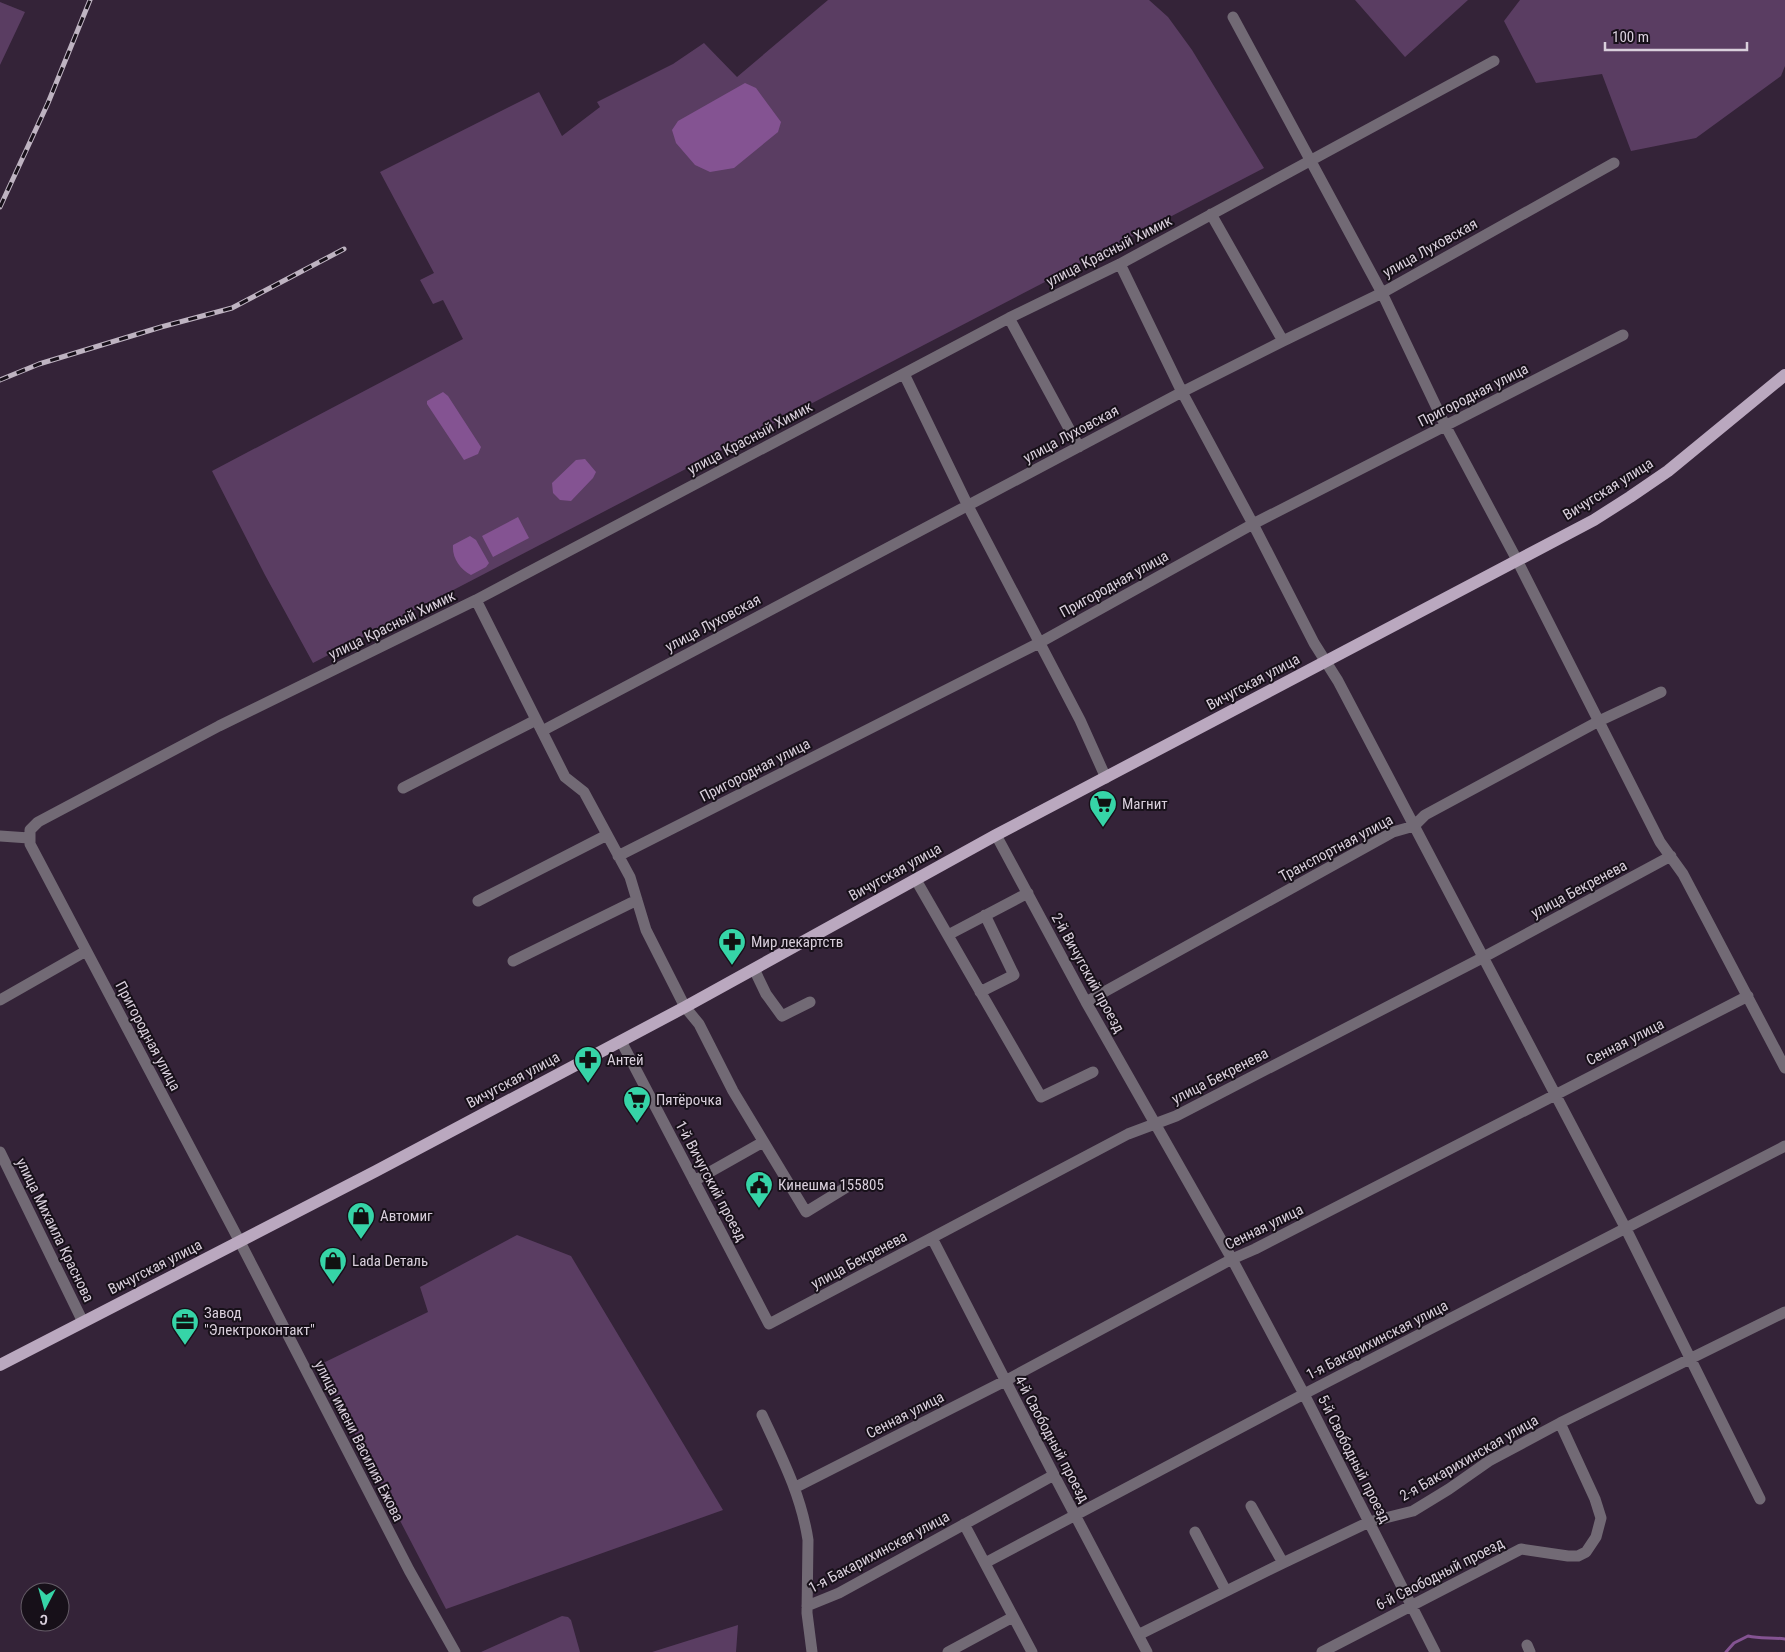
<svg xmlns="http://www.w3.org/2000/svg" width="1785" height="1652" font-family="'Roboto Condensed',sans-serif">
  <rect width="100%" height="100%" fill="#342338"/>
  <path fill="#5a3d62" d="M828 0H1149L1168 17 1192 50 1264 168 313 663 265 575 212 471 463 339 443 300 433 304 420 280 434 273 380 172 539 92 562 136 600 107 597 102 673 64 704 43 737 77Z
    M1355 0H1468L1405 57Z
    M1520 0H1785V66L1781 76 1696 138 1631 151 1602 74 1536 83 1504 21Z
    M0 2 25 12 0 65Z
    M517 1235 571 1256 723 1510 446 1609 319 1365 428 1312 420 1287Z
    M562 1616 568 1617 571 1620 580 1652H481Z
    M738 1625 736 1652H652Z"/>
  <path fill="#845392" d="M745 83 756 88 781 122 778 132 734 168 710 172 695 165 676 143 672 130 678 121Z
    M443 392 448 396 481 447 478 454 464 460 427 404V401Z
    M585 459 596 472 593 478 571 501 560 500 553 493 552 483 576 460Z
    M518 517 529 538 493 557 482 536Z
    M470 536 476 540 489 563 486 567 471 575C460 569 452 558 453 545Z"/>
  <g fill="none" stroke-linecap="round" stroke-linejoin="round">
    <path stroke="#845392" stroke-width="3" d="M1726 1652 1734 1643 1748 1636C1760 1639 1772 1637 1785 1639"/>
    <path stroke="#726a75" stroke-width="11" d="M1233 17 1382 293 1445 425 1517 560 1660 842 1683 874 1785 1068
      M1211 214 1283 341
      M1120 264 1182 392 1253 524 1314 643 1338 681 1626 1229 1760 1499
      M1009 318 1079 447
      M904 374 968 506 1080 720 1106 778
      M476 600 565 777 584 792 630 877 646 930 685 1007 699 1024 733 1091 806 1212 850 1185
      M542 731 1182 392 1283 341 1382 293 1614 163
      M403 788 536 720
      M996 835 1086 1002 1232 1259 1304 1394 1435 1652
      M0 836 29 838
      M618 856 1039 643 1253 524 1623 335
      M916 880 1041 1097 1093 1072
      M478 901 607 835
      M948 935 1028 893
      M513 961 637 900
      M754 969 766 994 782 1016 810 1002
      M980 992 1014 975 985 915
      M0 1000 86 951
      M1086 1002 1393 832 1414 826 1425 815 1599 721 1661 692
      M621 1041 769 1324 1128 1134 1176 1116 1482 958 1671 856
      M0 1152 83 1322
      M694 1181 763 1142
      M932 1238 1054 1475 1147 1652
      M762 1415C781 1456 801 1494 808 1540L807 1613 812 1652
      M796 1487 1005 1381 1232 1259 1255 1249 1748 996
      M1251 1506 1283 1563
      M964 1524 1032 1652
      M1195 1532 1226 1591
      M985 1563 1304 1394 1785 1146
      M807 1606 839 1593 1054 1475
      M1138 1635 1283 1563 1369 1522 1413 1511 1449 1489 1489 1461 1560 1423 1785 1312
      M1527 1645 1530 1652
      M455 1652 409 1570 240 1242 30 844V830L38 822 219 726 476 600 1009 318 1120 264 1494 61
      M948 1652 1013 1617
      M1322 1652 1521 1549 1568 1556H1578L1586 1552 1596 1537 1601 1518 1595 1499 1560 1423"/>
    <path stroke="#baa8bf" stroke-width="12" d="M0 1365 376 1171 685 1007 996 835 1594 520 1630 497 1668 471 1785 375"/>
    <defs>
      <path id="rail" d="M0 207 48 103 90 0
        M0 380 39 364 161 327 232 308 344 249"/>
    </defs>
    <use href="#rail" stroke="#beb3c1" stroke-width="5"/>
    <use href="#rail" stroke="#171019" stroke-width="3" stroke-dasharray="9" stroke-linecap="butt"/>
  </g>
  <defs>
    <symbol id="supermarket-pin" viewBox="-11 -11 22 30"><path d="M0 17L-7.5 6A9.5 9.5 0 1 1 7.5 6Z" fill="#36d4a7" stroke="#171019"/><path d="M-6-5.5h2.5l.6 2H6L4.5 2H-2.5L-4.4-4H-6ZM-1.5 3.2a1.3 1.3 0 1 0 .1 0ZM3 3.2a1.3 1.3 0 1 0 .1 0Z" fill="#111"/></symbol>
    <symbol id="pharmacy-pin" viewBox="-11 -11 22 30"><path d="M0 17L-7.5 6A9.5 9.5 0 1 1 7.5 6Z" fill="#36d4a7" stroke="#171019"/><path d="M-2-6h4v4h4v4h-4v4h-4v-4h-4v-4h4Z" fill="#111"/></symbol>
    <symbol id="civic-pin" viewBox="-11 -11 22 30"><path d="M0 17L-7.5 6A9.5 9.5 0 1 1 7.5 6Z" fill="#36d4a7" stroke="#171019"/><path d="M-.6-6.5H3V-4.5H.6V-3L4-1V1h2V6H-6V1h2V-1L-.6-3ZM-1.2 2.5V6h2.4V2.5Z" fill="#111"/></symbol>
    <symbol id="shop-pin" viewBox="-11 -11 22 30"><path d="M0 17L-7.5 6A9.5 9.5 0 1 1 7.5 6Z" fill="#36d4a7" stroke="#171019"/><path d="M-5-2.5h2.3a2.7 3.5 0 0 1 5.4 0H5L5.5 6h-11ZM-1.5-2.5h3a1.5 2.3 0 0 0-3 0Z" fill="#111"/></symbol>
    <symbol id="office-pin" viewBox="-11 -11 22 30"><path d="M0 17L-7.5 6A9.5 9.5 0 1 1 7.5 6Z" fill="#36d4a7" stroke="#171019"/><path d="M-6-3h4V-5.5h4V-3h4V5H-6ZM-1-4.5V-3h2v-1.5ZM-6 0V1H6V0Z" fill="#111"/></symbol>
  </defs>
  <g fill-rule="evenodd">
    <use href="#supermarket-pin" x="1087" y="788" width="32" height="43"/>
    <use href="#pharmacy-pin" x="716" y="926" width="32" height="43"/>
    <use href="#pharmacy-pin" x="572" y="1044" width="32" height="43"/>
    <use href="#supermarket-pin" x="621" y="1084" width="32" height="43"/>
    <use href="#civic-pin" x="743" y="1169" width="32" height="43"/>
    <use href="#shop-pin" x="345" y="1200" width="32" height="43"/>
    <use href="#shop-pin" x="317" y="1245" width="32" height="43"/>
    <use href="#office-pin" x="169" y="1306" width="32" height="43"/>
  </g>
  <g text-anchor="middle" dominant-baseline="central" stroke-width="4" stroke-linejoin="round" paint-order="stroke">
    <g font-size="15" fill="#d9cfdc" stroke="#171019">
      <text transform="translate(1430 248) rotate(-29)">улица Луховская</text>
      <text transform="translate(1109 251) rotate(-27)">улица Красный Химик</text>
      <text transform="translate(1473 395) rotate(-27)">Пригородная улица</text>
      <text transform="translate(1071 434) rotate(-28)">улица Луховская</text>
      <text transform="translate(750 438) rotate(-28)">улица Красный Химик</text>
      <text transform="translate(1608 489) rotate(-32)">Вичугская улица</text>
      <text transform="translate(1114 584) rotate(-29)">Пригородная улица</text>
      <text transform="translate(713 623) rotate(-28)">улица Луховская</text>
      <text transform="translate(392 625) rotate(-26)">улица Красный Химик</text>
      <text transform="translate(1253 682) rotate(-28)">Вичугская улица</text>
      <text transform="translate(755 770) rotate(-27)">Пригородная улица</text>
      <text transform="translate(1336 848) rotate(-28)">Транспортная улица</text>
      <text transform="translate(895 872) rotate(-29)">Вичугская улица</text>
      <text transform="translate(1579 889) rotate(-28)">улица Бекренева</text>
      <text transform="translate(1088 973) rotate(61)">2-й Вичугский проезд</text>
      <text transform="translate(148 1036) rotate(62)">Пригородная улица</text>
      <text transform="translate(1625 1042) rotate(-27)">Сенная улица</text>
      <text transform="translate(1220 1076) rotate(-27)">улица Бекренева</text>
      <text transform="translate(513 1080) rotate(-28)">Вичугская улица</text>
      <text transform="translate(711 1181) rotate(62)">1-й Вичугский проезд</text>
      <text transform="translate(1264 1227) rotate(-26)">Сенная улица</text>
      <text transform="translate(55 1230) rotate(64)">улица Михаила Краснова</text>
      <text transform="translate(859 1260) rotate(-28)">улица Бекренева</text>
      <text transform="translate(155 1267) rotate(-27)">Вичугская улица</text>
      <text transform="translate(1377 1340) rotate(-27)">1-я Бакарихинская улица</text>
      <text transform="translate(905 1415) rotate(-27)">Сенная улица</text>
      <text transform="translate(1052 1439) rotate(62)">4-й Свободный проезд</text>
      <text transform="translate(359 1441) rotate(63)">улица имени Василия Ежова</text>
      <text transform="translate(1469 1458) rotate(-30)">2-я Бакарихинская улица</text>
      <text transform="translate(1354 1459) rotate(63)">5-й Свободный проезд</text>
      <text transform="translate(879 1552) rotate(-28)">1-я Бакарихинская улица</text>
      <text transform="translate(1440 1574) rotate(-27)">6-й Свободный проезд</text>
    </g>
    <g font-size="15" fill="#d9cfdc" stroke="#171019" text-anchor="start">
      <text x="1122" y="804">Магнит</text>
      <text x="751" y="942">Мир лекартств</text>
      <text x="607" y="1060">Антей</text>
      <text x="656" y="1100">Пятёрочка</text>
      <text x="778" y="1185">Кинешма 155805</text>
      <text x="380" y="1216">Автомиг</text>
      <text x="352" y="1261">Lada Dеталь</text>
      <text x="204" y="1313">Завод<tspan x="204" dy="17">"Электроконтакт"</tspan></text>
    </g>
  </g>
  <g transform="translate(45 1607) rotate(186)"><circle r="24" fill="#171019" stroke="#655c67"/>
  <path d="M0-4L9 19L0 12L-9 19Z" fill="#36d4a7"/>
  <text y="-8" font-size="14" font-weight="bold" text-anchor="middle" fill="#d9cfdc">С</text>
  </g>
  <path d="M1605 42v8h142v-8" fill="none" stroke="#d9cfdc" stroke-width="2.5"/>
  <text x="1612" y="42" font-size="15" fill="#d9cfdc" stroke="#171019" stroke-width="4" paint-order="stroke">100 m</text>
</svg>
